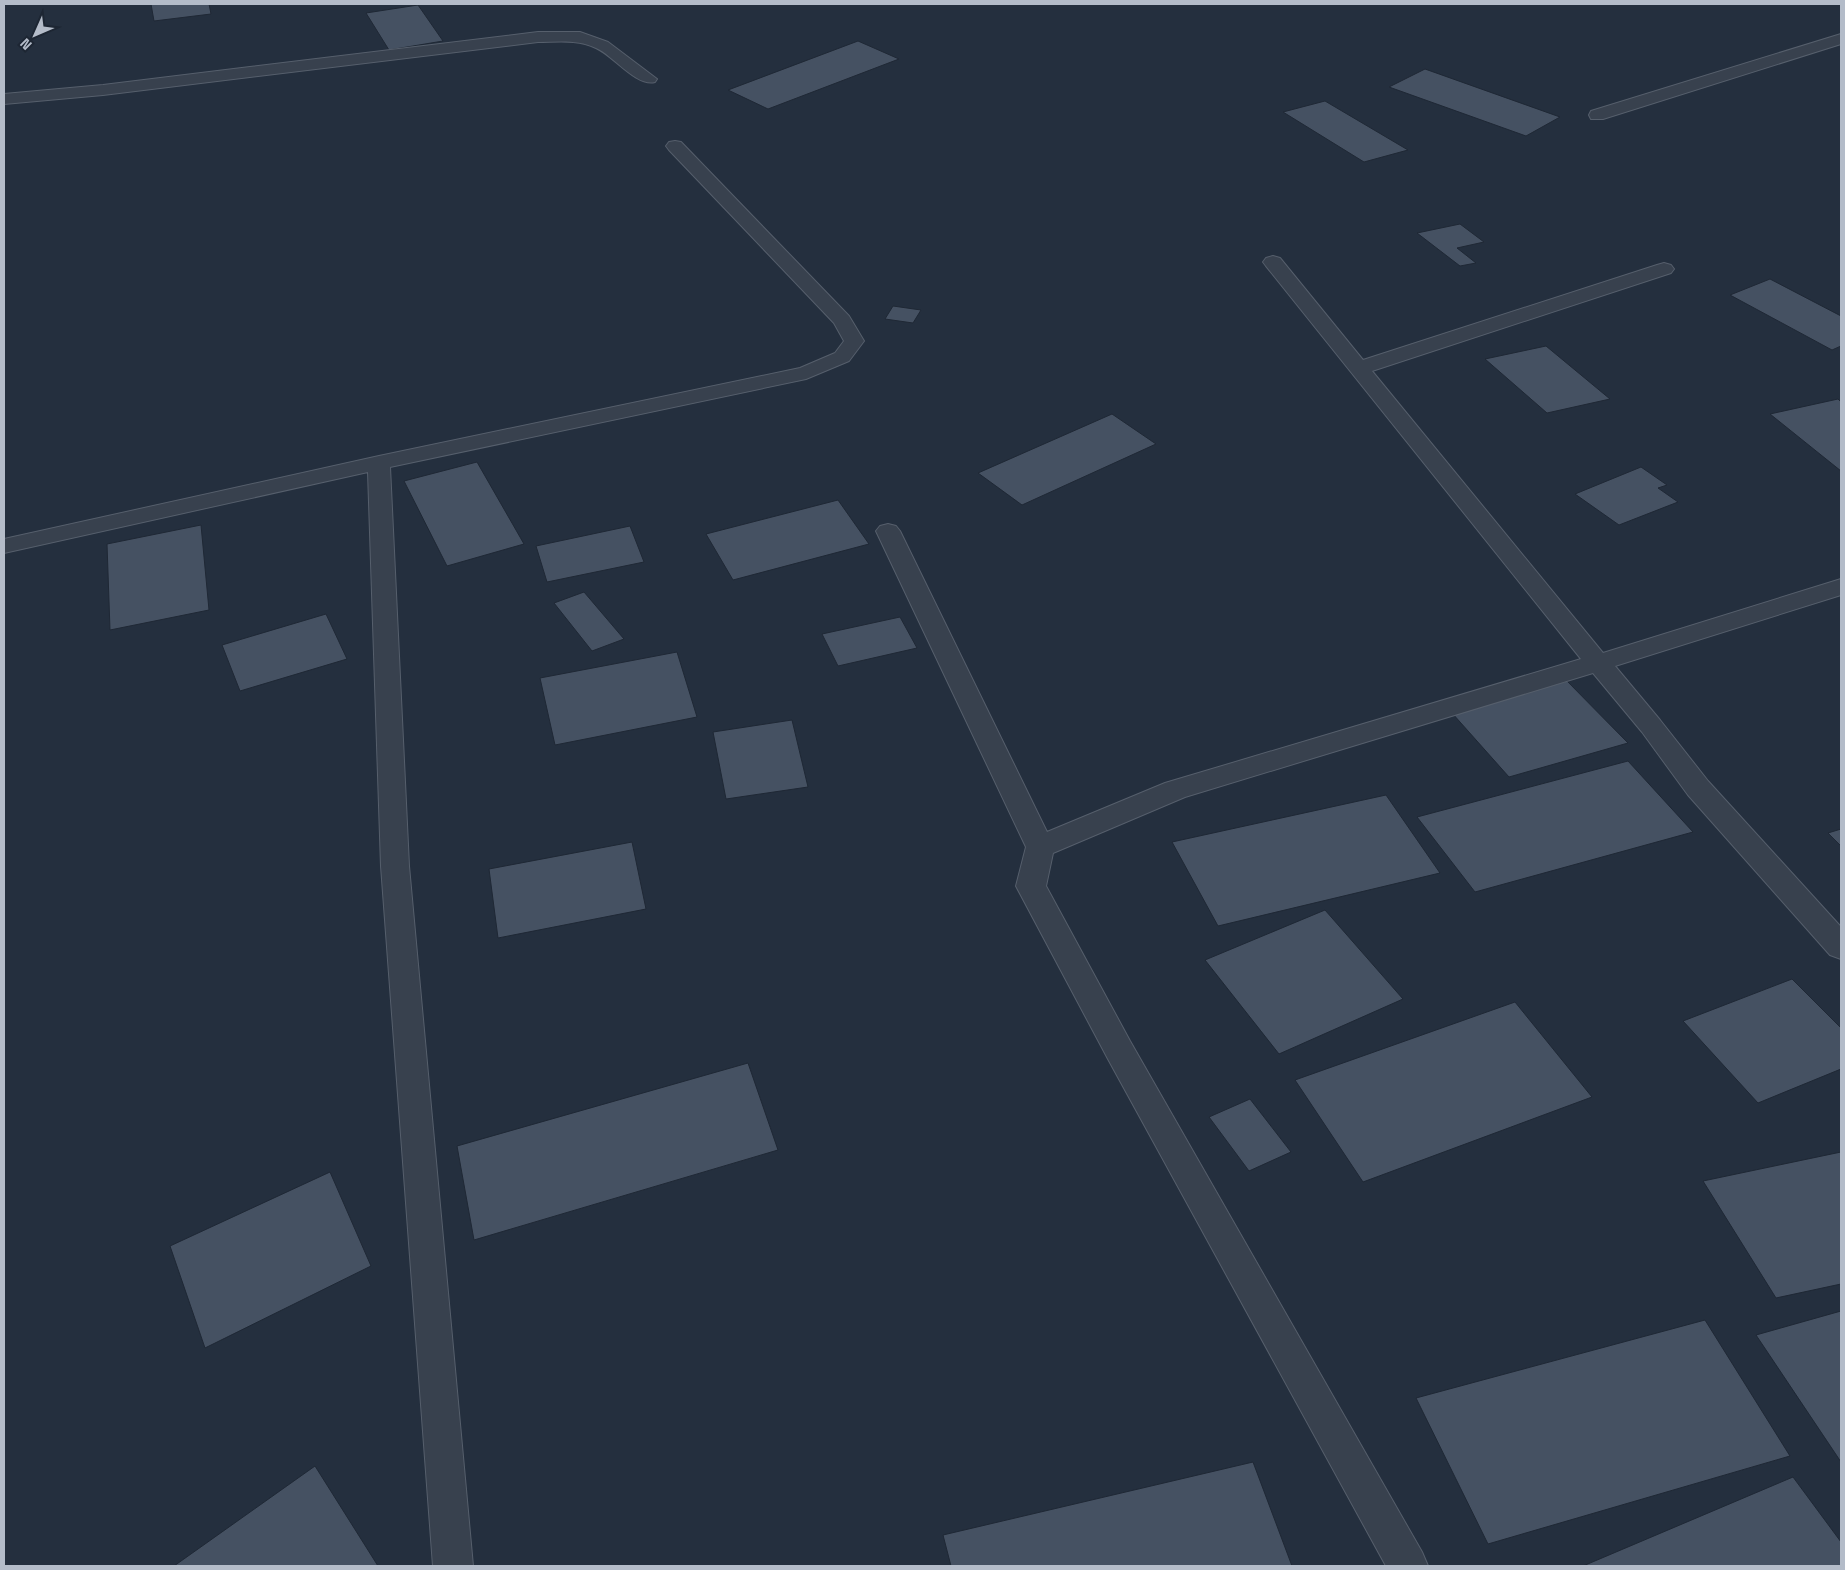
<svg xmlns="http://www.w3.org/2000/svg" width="1845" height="1570" font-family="'Space Grotesk',sans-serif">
  <rect width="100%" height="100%" fill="#242f3e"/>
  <path fill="#455162" stroke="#1f2835" d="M151 4H209L211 14 154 21Z
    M418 5 443 41 389 50 366 13Z
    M858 41 899 59 768 109 728 90Z
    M1425 69 1560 117 1526 136 1389 87Z
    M1325 101 1408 150 1364 162 1283 112Z
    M1460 224 1484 242 1457 248 1476 263 1460 266 1417 233Z
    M1770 279 1841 316V346L1832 350 1730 295Z
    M893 306 921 310 913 323 885 319Z
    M1546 346 1610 399 1547 413 1485 359Z
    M1838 399 1841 402V471L1770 414Z
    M1112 414 1156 444 1022 505 978 473Z
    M477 462 524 544 447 566 404 481Z
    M1641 467 1667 485 1658 488 1678 502 1619 525 1575 494Z
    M838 500 869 544 733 580 706 534Z
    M201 525 209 610 110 630 107 544Z
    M630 526 644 562 547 582 536 546Z
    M584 592 624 639 592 651 554 603Z
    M326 614 347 659 240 691 222 645Z
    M900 617 917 648 838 666 822 634Z
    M677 652 697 717 555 745 540 678Z
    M1567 681 1628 743 1509 777 1452 713Z
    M792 720 808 787 726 799 713 732Z
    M1628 761 1693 832 1475 892 1417 817Z
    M1386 795 1440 873 1218 926 1172 842Z
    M1841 829V846L1828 833Z
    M632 842 646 909 498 938 489 869Z
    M1325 910 1403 999 1279 1054 1205 960Z
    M1792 979 1841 1028V1069L1758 1103 1683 1021Z
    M1515 1002 1592 1097 1363 1182 1295 1080Z
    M748 1063 778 1150 474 1240 457 1146Z
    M1250 1099 1291 1152 1249 1171 1209 1117Z
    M1841 1152V1284L1776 1298 1703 1181Z
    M330 1172 371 1266 205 1348 170 1246Z
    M1841 1311V1462L1756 1335Z
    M1705 1320 1790 1456 1488 1544 1416 1398Z
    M1253 1462 1292 1566H951L943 1535Z
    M315 1466 378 1566H174Z
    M1793 1477 1841 1542V1566H1583Z"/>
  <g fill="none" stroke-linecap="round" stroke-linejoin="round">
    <defs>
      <path id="minor" d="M538 32H580L608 42 657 79 655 82C636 87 613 55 596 48 577 39 558 42 538 42L103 95 4 104V94L103 85Z
        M1841 34V44L1603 119H1591L1589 115 1591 111Z
        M675 141 681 142 849 316 864 341 849 361 806 379 390 467 409 866 473 1566H433L381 866 368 472 4 553V539L379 456 800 368 835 353 844 341 834 323 669 150 666 146 669 142Z
        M1273 256 1280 258 1363 360 1657 265 1664 263 1671 265 1674 269 1671 273 1372 371 1603 653 1841 579V595L1615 666 1660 720 1708 781 1841 927V959L1830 955 1688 795 1642 732 1593 673 1185 797 1053 853 1046 886 1130 1041 1422 1552 1428 1566H1386L1108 1059 1016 886 1026 847 876 531 880 526 888 524 896 526 900 531 1047 832 1165 783 1581 659 1266 266 1263 262 1266 258Z"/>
    </defs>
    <use href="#minor" stroke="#565f6c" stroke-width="2"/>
    <use href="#minor" fill="#38414e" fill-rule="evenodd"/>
  </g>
  <rect width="1845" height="1570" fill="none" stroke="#b4bcc9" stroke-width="10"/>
  <g transform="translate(35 35) rotate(225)" stroke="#1d2633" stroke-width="4" paint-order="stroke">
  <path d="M0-4L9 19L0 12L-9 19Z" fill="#b4bcc9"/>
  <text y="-8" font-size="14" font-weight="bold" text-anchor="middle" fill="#b4bcc9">N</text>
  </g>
</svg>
